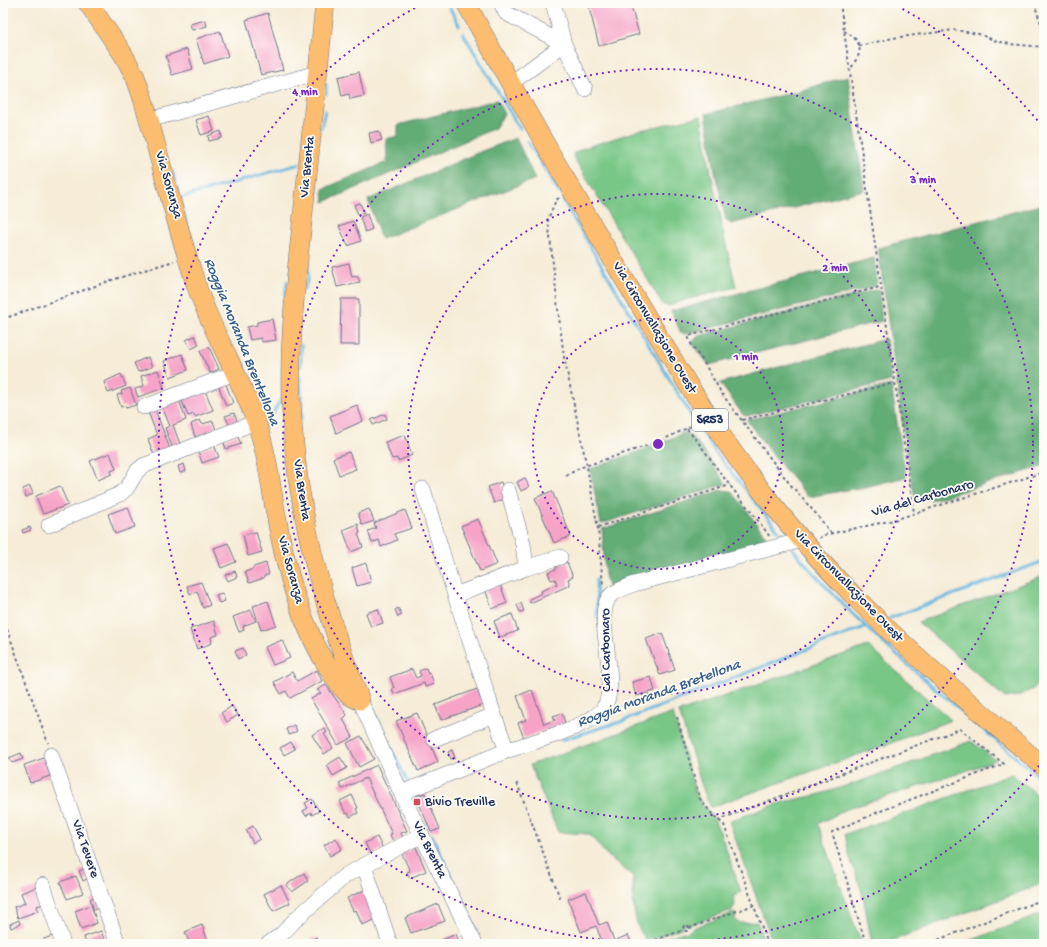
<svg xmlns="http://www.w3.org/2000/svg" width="1047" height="947" font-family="'Gochi Hand',sans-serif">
  <rect width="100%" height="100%" fill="#fdfcf7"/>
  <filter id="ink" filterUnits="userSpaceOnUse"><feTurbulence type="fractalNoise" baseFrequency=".025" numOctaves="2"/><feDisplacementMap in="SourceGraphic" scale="8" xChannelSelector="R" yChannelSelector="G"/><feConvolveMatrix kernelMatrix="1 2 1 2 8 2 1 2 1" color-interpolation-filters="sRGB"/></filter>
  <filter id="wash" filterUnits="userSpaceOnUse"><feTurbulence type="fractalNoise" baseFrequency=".012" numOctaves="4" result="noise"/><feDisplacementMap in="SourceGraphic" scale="16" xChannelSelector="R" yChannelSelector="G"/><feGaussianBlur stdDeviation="0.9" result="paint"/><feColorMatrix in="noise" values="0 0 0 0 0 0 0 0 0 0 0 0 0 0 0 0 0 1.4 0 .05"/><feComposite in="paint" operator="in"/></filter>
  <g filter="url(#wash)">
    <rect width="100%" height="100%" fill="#f6ecd7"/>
    <path fill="#79c787" stroke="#4a7b72" d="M701 116 712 178 721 218 722 228 736 287 684 300 668 306 663 305 574 158 573 154 581 149 637 131Z
      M1044 576V675L1033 689 1018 696 1005 698 918 622Z
      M868 646 951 720 886 745 711 807 707 800 700 780 679 712Z
      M673 713 695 792 702 804 714 819 720 832 741 892 733 897 735 905 732 910 689 925 686 924 683 925 682 928 646 941 637 925 633 904V876L607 855 589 834 558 832 530 765Z
      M971 741 996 760 957 774 847 809 818 824 853 921 862 944H773L729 821 783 802 817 795 861 781Z
      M1012 774 1044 800V883L883 944H872L863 895 849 855 845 834 903 814Z
      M733 913 736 914 735 921 741 923 757 922 765 944H649L683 932 687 933 693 928Z
      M1044 913V944H962L967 942Z"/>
    <path fill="#62ac74" stroke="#3e6e69" d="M848 76 853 116 864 190 731 224 726 220 714 166 706 114 799 91Z
      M497 100 504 114 495 128 324 202 323 189 387 162 386 139 398 136V125Z
      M516 138 535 179 381 239 368 200 482 151Z
      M1044 204V466L936 499 917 500 914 494 904 435 878 248Z
      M874 258 877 282 875 286 866 289 685 334 681 333 671 311Z
      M879 289 882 321 709 365 692 343 698 336Z
      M886 339 891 381 747 416 743 415 720 383 812 358Z
      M891 385 906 477 865 487 808 497 776 459 748 422 747 420Z
      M683 433H687C703 445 713 466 725 482V484L601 524 590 469 656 445Z
      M721 490 731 491 743 505 769 541 608 587 605 575 602 529Z"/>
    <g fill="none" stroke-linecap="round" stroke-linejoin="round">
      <path stroke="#64b6df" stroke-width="3" d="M447 3 459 25
        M463 33 520 129
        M326 84V94
        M321 128 325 111
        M527 141 559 193
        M173 172 188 228
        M180 198 299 164
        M563 201 694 420
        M304 289C310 279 308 270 307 258
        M282 317 287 281
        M282 332V347
        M301 345V366
        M301 377 302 419
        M698 426 716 453 785 539
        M266 427 283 395
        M792 548C865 637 958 705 1044 782
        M596 580 597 616
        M890 618 1044 561
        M368 699 407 781 411 782
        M561 740 620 722 865 627
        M432 835 476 930"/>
    </g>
    <g id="blocks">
      <path fill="#f6a3c7" d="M588 3H630L639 34 599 46Z
        M268 13 283 70 261 75 246 20Z
        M205 20 207 26 192 30 190 24Z
        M220 31 228 56 204 64 196 39Z
        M187 49 193 69 172 75 166 56Z
        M359 72 364 96 350 99 349 94 342 96 338 77Z
        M209 116 214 131 201 135 196 120Z
        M221 131 222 138 209 141 208 136Z
        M379 131 382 140 371 143 369 133Z
        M360 203 364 212 358 214 354 205Z
        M367 214 372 229 365 232 360 217Z
        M353 221 361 241 348 246 339 226Z
        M349 263 352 277 357 276 360 282 337 287 332 267Z
        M341 299H359V345H340Z
        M272 319 276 340 262 342 261 338 250 340 247 327 257 325V322Z
        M195 336 199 345 191 349 186 340Z
        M209 347 219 369 210 373 200 351Z
        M182 354 188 370 170 377 164 361Z
        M148 357 152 367 138 372 134 363Z
        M158 370 164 388 138 397 135 389 144 386 141 376Z
        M121 374 126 386 108 393 104 382Z
        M225 382 233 403 226 406 218 384Z
        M130 388 136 405 126 408V406L121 407 117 395 122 394 121 391Z
        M205 390 213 410 195 417 194 414 188 416 182 401Z
        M179 400 186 420 173 425 180 444 172 447 165 428 170 426 162 407Z
        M357 405 363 421 336 433 330 416Z
        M155 409 170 449 154 455 148 439 157 435 148 412Z
        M234 413 238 423 230 426 225 416Z
        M385 414 387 419 373 425 371 420Z
        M200 420 202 424 213 421 216 430 195 437 191 424Z
        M237 435 241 444 226 449 223 440Z
        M405 435 412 455 398 461 397 458 392 459 385 442Z
        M214 445 219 457 202 463 198 451Z
        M349 452 356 469 339 475 333 458Z
        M110 453 116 469 111 471 112 474 98 480 90 461Z
        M184 464 186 471 180 473 178 466Z
        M525 478 529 487 521 491 517 482Z
        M501 482 507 498 494 503 488 487Z
        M30 486 33 494 26 497 23 489Z
        M60 486 68 505 43 514 36 496Z
        M552 491 571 536 554 543 535 498Z
        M128 507 135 527 115 534 108 514Z
        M369 509 374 521 362 525 358 513Z
        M405 510 412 528 394 534 397 540 381 547 379 540 372 543 368 531 376 528 374 523Z
        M478 519 497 564 480 571 461 526Z
        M358 524 360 533 358 534 363 547 351 552 343 530Z
        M30 527 31 530 23 533 22 530Z
        M256 532 262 552 248 556 243 535Z
        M228 543 236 562 221 568 214 548Z
        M567 562 573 577 568 579 570 585 530 603 529 599 542 593 541 591 557 584 555 579 551 580 548 572 556 569V567Z
        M266 563 269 574 264 576V578L249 583 245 572 253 569V567Z
        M366 563 371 582 357 586 352 568Z
        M235 571 237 577 228 581 225 575Z
        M201 582 210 605 203 608 197 591 190 594 187 586Z
        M500 584 507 603 492 609 485 589Z
        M222 593 225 601 219 603 216 595Z
        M268 601 276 625 261 630 253 606Z
        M521 603 524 611 520 612 517 605Z
        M398 608 402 615 398 617 395 610Z
        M378 609 383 623 371 627 366 613Z
        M251 610 256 621 243 626 244 630 239 632 233 617Z
        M512 614 518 631 500 637 494 621Z
        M214 621 218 635 211 637 212 643 197 649 190 629Z
        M662 633 675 670 660 675 646 639Z
        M282 640 290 658 273 665 265 647Z
        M243 648 246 655 238 659 235 651Z
        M426 668 428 674 430 673 434 684 425 687 424 683 394 694 392 688H394L390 677 412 669 416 678 421 676 419 671Z
        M317 670 322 681 290 698 286 691 281 694 274 682 292 672 297 681Z
        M651 677 655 691 636 696 632 682Z
        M326 685 347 715 343 719 353 737 338 745 311 699 321 693 317 690Z
        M477 689 483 705 441 720 435 705Z
        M532 690 544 724 555 720 553 716 562 713 565 723 524 738 518 723 526 720 517 696Z
        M232 706 238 715 227 722 221 713Z
        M417 713 438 762 418 771 396 721Z
        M294 725 297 731 289 735 286 729Z
        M324 728 327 732 324 734 333 748 324 754 312 735Z
        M361 736 374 759 359 767 347 743Z
        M291 742 295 749 284 755 280 748Z
        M452 750 455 758 451 759 448 752Z
        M21 753 23 759 12 763 9 758Z
        M340 757 347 768 333 776 327 765Z
        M44 758 50 776 30 783 24 765Z
        M377 765 407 831 401 833 403 838 394 843 390 835 392 834 366 778 342 789 339 783Z
        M425 793 440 829 431 832 416 796Z
        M352 795 358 808 356 809 358 813 350 817 348 813 346 814 340 801Z
        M312 799 319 811 312 815 311 812 306 816 303 811 308 808 305 803Z
        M253 826 260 839 253 843 246 830Z
        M377 837 383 849 371 855 365 843Z
        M336 838 342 849 330 856 324 845Z
        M416 847 426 871 410 878 407 872 410 871 402 854Z
        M86 868 89 878 83 881 79 871Z
        M304 873 308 881 292 892 286 885Z
        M76 876 83 893 67 899 60 882Z
        M281 885 290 903 273 911 264 894Z
        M39 886 46 903 37 906 38 911 18 918 14 907 25 903 21 893Z
        M367 889 377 919 362 925 356 910 353 911 347 898Z
        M586 892 599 925 607 922 614 941 628 935 632 944H603L596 926 581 932 568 899Z
        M96 896 101 907 94 910 90 899Z
        M438 904 445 921 411 933 405 918Z
        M91 905 97 923 81 929 75 911Z
        M19 920 20 924 11 928 10 924Z
        M202 925 209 944H190L185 932Z
        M101 931 106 944H86L84 937Z
        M456 934 460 944H438L437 942Z
        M55 935 58 944H30Z
        M317 937 320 944H309L308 941Z"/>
    </g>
  </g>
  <g filter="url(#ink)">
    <use href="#blocks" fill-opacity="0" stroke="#687188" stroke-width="1"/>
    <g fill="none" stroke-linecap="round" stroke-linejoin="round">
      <defs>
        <path id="minor" d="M501 3 506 13 564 44 510 84
          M553 3 564 44 585 89
          M149 120 317 73
          M144 407 235 373
          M423 489 455 595 494 715 507 751
          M49 525 120 494 127 488 137 471 143 466 256 422
          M526 568 560 557
          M455 595 526 568 523 544 508 490
          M360 700 401 793 475 944
          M434 739 494 715
          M51 755 118 944
          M401 793C436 779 471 765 506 751 528 743 590 727 603 709 623 681 590 612 612 594 618 590 627 587 634 584L803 540
          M364 865 390 944
          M43 885 63 944
          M268 944 282 934 297 918 346 875 422 835"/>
        <path id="major" d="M88 3 123 54 135 76 143 99C162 164 177 230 199 293 215 337 240 377 256 421 266 449 270 480 275 509 285 567 300 625 332 674 339 684 348 698 360 700
          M325 3C318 70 311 137 304 205 297 270 289 334 291 400 295 506 321 602 360 700
          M466 3C516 95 569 186 623 277 672 359 720 442 781 515 804 543 828 570 853 595 913 656 979 711 1044 767"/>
      </defs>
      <use href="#minor" stroke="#687188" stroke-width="16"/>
      <use href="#major" stroke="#687188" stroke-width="20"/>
      <path stroke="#687188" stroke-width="2" stroke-dasharray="3 3" stroke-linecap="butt" d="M840 3 914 513
        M1034 3 1044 32
        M844 31C853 36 862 42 859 54 857 59 853 64 851 69
        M859 46 893 38 954 30 979 34 996 41 1010 44 1044 47
        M559 198 556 200 548 219 558 309 564 357 587 467 598 529 603 586
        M3 319 115 279 174 261
        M742 420 894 383
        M687 429C702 446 714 465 728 483 742 501 757 518 770 537
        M566 476 579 468 658 442 696 424
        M598 527 730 485
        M831 533 817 515 789 483 722 394 703 361 692 346 688 336 880 287
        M819 538 824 535 894 520 1044 472
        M3 618 48 743
        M677 717 700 799 712 814 724 825 768 944
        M517 783 560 898
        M718 820 960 729 1004 764 883 810 832 832 866 944
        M683 928a3 3 0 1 1 6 0a3 3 0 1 1-6 0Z
        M689 928 754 905
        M644 944 683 930
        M927 944 1044 899"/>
      <use href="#minor" stroke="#fff" stroke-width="15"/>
      <use href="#major" stroke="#fcbd6f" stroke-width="19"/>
    </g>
  </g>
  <g fill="none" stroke="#7b2cbf" stroke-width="2" stroke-dasharray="2 4">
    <circle cx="658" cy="444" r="125"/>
    <circle cx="658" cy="444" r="250"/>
    <circle cx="658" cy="444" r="375"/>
    <path d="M1043 761A499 499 0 1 1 424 3M892 3A499 499 0 0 1 1043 127"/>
  </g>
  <rect fill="#d1495b" stroke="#fdfcf7" stroke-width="1.5" x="413" y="798" width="8" height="8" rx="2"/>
  <g text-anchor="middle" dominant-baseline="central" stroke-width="3.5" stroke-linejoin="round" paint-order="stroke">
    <rect fill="#fdfcf7" stroke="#5f6c8c" stroke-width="1" x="692" y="409" width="36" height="22" rx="3"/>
    <g font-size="13" font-weight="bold" fill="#1b2f5e">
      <text x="710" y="420">SR53</text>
    </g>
    <g font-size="14" fill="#1b2f5e" stroke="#fdfcf7">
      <text transform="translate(308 167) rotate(-84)">Via Brenta</text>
      <text transform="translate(168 185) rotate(74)">Via Soranza</text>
      <text transform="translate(654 328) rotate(59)">Via Circonvallazione Ovest</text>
      <text transform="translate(301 490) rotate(82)">Via Brenta</text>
      <text transform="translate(923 499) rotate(-16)">Via del Carbonaro</text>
      <text transform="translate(290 570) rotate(75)">Via Soranza</text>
      <text transform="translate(848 586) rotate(46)">Via Circonvallazione Ovest</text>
      <text transform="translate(607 650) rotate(-91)">Cal Carbonaro</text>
      <text transform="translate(85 849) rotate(71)">Via Tevere</text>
      <text transform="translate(429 850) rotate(64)">Via Brenta</text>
    </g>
    <g font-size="14" fill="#1b2f5e" stroke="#fdfcf7" text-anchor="start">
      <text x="425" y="802">Bivio Treville</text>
    </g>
    <g font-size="15" font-style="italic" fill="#355e8b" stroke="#fdfcf7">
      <text transform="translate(241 342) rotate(68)">Roggia Moranda Brentellona</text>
      <text transform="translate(659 694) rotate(-20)">Roggia Moranda Bretellona</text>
    </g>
  </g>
  <circle cx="658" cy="444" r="6" fill="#7b2cbf" stroke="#fdfcf7" stroke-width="2"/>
  <g font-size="12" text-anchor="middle" font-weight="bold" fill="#7b2cbf" stroke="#fdfcf7" stroke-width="3.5" stroke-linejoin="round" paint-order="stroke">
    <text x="305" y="95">4 min</text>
    <text x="923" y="183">3 min</text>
    <text x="835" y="271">2 min</text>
    <text x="746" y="360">1 min</text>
  </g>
  <rect width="1047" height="947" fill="none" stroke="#fdfcf7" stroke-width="16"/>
</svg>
